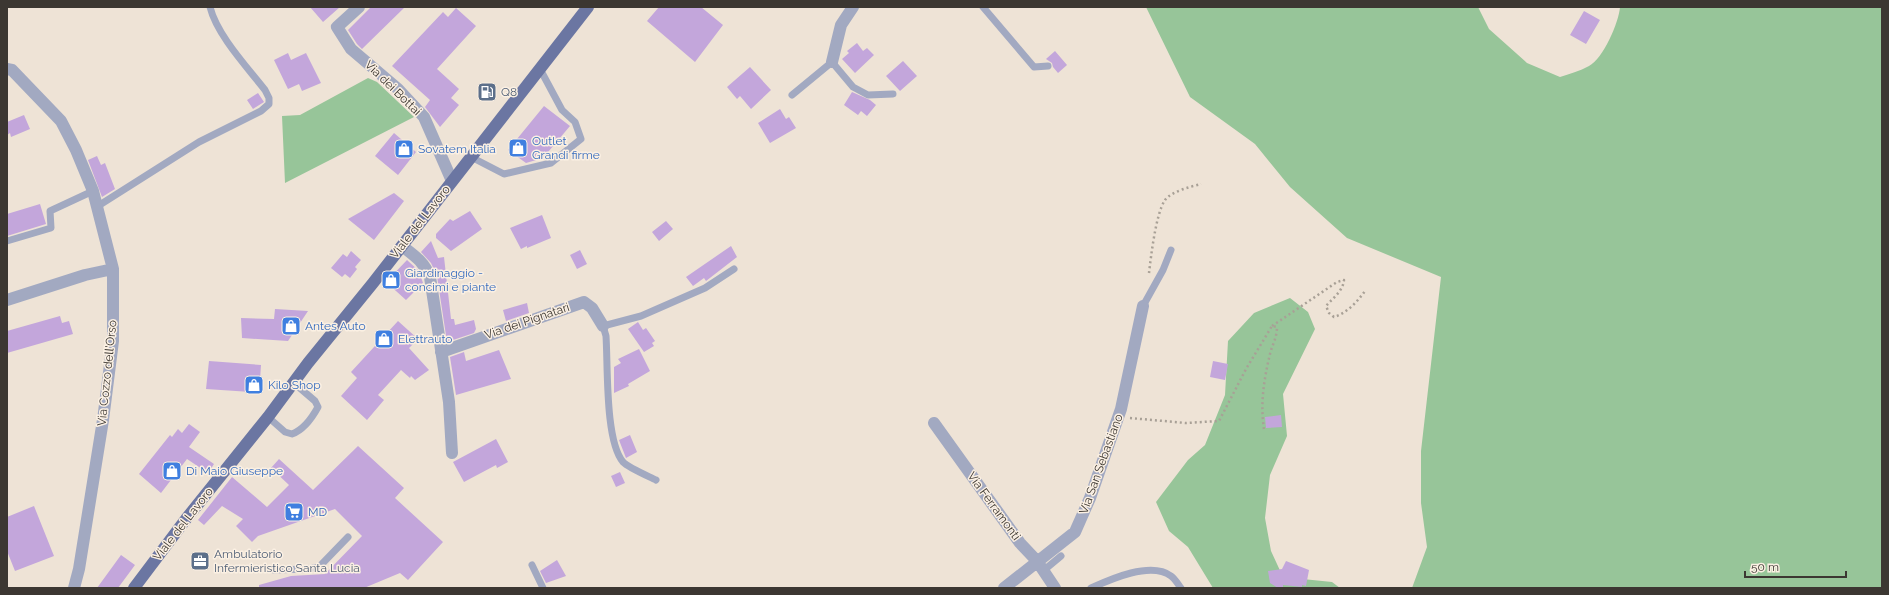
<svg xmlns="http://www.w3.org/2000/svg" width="1889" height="595" font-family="Raleway,sans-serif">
  <rect width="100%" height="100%" fill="#eee3d6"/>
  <path fill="#97c599" d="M1146 7H1478L1489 29 1527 63 1560 77C1569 74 1580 71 1589 66 1603 59 1619 22 1620 7H1882V588H1412L1427 547 1421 503V451L1441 277 1347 238 1290 187 1255 144 1190 97Z
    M368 78 377 82 414 117 285 183 282 116 300 115Z
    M1290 298 1308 312 1315 329 1283 394 1287 436 1270 475 1265 518 1271 551 1283 577 1332 582 1340 588H1213L1188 547 1169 531 1156 502 1188 460 1205 445 1225 395 1228 341 1254 313Z"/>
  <path fill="#c3a6db" d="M310 7H340L323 22Z
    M371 7H405L362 49 357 44 348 30Z
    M659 7H701L723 25 695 62 647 21Z
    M456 8 476 26 437 69 459 89 451 98 459 105 440 127 425 107 430 100 392 66 443 12 448 17Z
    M1584 11 1600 20 1586 44 1570 35Z
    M857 43 863 51 867 48 874 55 855 73 842 59 849 53 847 51Z
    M1055 51 1067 65 1058 73 1053 67 1052 63 1046 59Z
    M288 53 291 60 306 53 321 83 302 91 299 84 288 89 274 60Z
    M903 61 917 76 900 91 886 76Z
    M750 67 771 90 751 109 740 96 737 99 727 87Z
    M852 92 870 100 876 105 867 116 861 111 858 115 844 105Z
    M258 93 264 102 253 109 247 100Z
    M544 106 570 126 543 158 526 163 508 150Z
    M780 109 786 119 789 117 796 128 770 143 758 123Z
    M24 115 30 129 11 137 10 133 7 135V122Z
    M394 133 416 152 398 175 375 156Z
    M97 156 101 165 105 163 115 189 102 197 88 160Z
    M394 193 404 201 374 240 348 219Z
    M40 204 46 224 7 236V214Z
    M470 211 482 229 451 251 436 238V234L450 219 453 221Z
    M542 215 551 238 527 248V246L521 249 510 228Z
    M666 221 673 229 659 241 652 232Z
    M431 241 438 258 444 257 451 319H454L455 325 474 320 476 329 474 333 447 342 437 276 431 263 421 252Z
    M731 246 737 257 706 281 704 278 693 286 686 277Z
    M580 250 587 264 577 269 570 255Z
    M351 251 361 260 355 267 357 269 350 278 345 274 342 277 331 268 343 254 347 257Z
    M407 260 419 271 423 283 406 300 386 282Z
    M527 303 529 313 506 321 503 310Z
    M275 309 308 311 288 341 242 338 241 318 274 319Z
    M60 316 62 323 69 321 73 334 7 353V331Z
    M398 321 418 339 409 348 429 370 415 380 411 376 410 378 401 370 378 395 384 400 367 420 341 396 357 378 351 372Z
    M638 322 643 330 646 328 655 341 652 343 654 346 644 352 628 329Z
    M639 349 650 371 628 384 629 386 614 393V367L621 363 618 359Z
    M499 350 511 379 456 395 450 357 464 352 466 361Z
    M209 361 261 365 260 380 251 392 206 389Z
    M1213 361 1228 364 1225 380 1210 377Z
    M1281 415 1282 427 1266 428 1265 417Z
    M189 424 200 432 189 447 214 464 208 473 187 459 161 493 139 474 170 435 172 437 178 429 182 433Z
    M630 435 637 452 626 458 619 440Z
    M496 439 508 462 497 468 496 465 464 482 453 462Z
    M358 446 404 488 395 498 443 542 408 580 400 573 364 588H259V585L291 576 325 574 362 536 335 509 258 536 252 542 236 526 243 519 222 506 204 525 198 520 232 477 267 507 289 485 271 468 279 459 313 490Z
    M620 472 625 483 616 487 611 476Z
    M34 506 54 556 15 571 7 551V517Z
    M121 555 135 565 118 588H97Z
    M557 560 566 576 546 583 540 571Z
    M1286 561 1309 570 1306 586 1302 585V587L1283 585V588H1278L1270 583 1268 571 1282 569Z"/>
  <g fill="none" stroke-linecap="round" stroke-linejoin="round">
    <path stroke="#a8a096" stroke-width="2.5" stroke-dasharray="2 3" stroke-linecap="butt" d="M1149 273C1151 256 1156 213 1165 200 1172 191 1190 187 1201 184
      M1272 326 1337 282 1344 280C1343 291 1333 298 1326 306L1329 313 1334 317C1347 313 1357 302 1365 291
      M1130 418 1186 423 1219 421 1246 369 1272 326 1277 327C1277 338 1272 345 1270 354 1264 379 1260 404 1264 429"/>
    <path stroke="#a2a9c1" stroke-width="7" d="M983 7 1034 67 1048 66
      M792 95 832 62 853 87 868 95 893 94
      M471 157 504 174 551 163 581 139 575 122 562 110 540 69
      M98 206 199 142 261 111 269 104V98L265 90C247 67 217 35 210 7
      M7 241 51 228 50 211 93 191
      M1143 306 1163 270 1171 250
      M268 417 285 432 292 434C303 430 312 418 318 407L315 401 294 383
      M656 480C648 476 629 468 623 462 605 441 608 366 606 336L603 326 641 316 705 288 734 269
      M532 565 543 588
      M274 570 308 569 319 567 348 537
      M1043 571 1061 556
      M1091 588C1111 579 1151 561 1171 576 1175 579 1178 584 1181 588"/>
    <path stroke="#a2a9c1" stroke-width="12" d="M359 7 337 27 351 49 398 89 424 117 452 181
      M832 62 841 25 853 7
      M7 69 12 70 61 121 76 150 93 191 113 269V341L103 420 79 569 74 588
      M402 246C415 256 424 262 430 277L449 402 452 453
      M7 300 85 275 113 269
      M441 352 584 302 592 308 603 326
      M934 423 1020 543 1037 561 1055 588
      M1004 588 1075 532 1090 498 1121 409 1143 306"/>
    <path stroke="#6b76a2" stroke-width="12" d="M134 588 186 519 268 417 308 363 373 283 588 7"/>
  </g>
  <defs>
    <symbol id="fuel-square" viewBox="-11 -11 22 22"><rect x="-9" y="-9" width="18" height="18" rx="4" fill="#5c6f8a" stroke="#fbf0e3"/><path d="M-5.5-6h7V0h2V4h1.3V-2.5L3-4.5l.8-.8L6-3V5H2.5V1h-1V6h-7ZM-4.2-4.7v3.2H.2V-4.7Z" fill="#fff"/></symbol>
    <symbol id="shop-square" viewBox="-11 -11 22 22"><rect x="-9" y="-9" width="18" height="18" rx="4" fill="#3f7fe0" stroke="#fbf0e3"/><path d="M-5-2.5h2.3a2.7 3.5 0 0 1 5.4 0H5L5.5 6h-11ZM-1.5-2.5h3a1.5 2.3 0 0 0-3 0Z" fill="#fff"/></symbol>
    <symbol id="supermarket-square" viewBox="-11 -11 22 22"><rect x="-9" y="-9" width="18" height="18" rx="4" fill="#3f7fe0" stroke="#fbf0e3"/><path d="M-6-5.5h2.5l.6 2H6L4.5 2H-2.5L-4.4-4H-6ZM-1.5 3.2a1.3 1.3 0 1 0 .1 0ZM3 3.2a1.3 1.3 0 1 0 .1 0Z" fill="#fff"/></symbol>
    <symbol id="office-square" viewBox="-11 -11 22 22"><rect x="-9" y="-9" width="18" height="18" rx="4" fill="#5c6f8a" stroke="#fbf0e3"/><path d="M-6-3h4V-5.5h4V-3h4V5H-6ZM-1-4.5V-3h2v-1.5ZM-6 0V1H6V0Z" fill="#fff"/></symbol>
  </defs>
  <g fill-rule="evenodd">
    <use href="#fuel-square" x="476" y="81" width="22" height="22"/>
    <use href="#shop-square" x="507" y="137" width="22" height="22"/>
    <use href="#shop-square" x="393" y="138" width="22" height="22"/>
    <use href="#shop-square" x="380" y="269" width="22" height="22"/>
    <use href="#shop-square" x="280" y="315" width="22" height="22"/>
    <use href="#shop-square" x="373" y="328" width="22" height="22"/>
    <use href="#shop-square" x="243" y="374" width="22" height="22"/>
    <use href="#shop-square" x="161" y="460" width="22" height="22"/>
    <use href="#supermarket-square" x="283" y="501" width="22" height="22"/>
    <use href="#office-square" x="189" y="550" width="22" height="22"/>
  </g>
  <g text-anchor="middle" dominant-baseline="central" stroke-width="3" stroke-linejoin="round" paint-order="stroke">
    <g font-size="12" fill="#3c3732" stroke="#fbf0e3">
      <text transform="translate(393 88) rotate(44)">Via dei Bottai</text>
      <text transform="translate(420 222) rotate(-52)">Viale del Lavoro</text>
      <text transform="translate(527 321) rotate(-19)">Via dei Pignatari</text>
      <text transform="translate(107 373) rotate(-84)">Via Cozzo dell'Orso</text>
      <text transform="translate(1101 464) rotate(-70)">Via San Sebastiano</text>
      <text transform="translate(994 506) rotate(54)">Via Ferramonti</text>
      <text transform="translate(183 524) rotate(-52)">Viale del Lavoro</text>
    </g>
    <g font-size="12" fill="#4e5e75" stroke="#fbf0e3" text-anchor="start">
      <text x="501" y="92">Q8</text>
      <text x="214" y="554">Ambulatorio<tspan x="214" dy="14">Infermieristico Santa Lucia</tspan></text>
    </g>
    <g font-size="12" fill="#366cbe" stroke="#fbf0e3" text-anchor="start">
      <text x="532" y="141">Outlet<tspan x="532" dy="14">Grandi firme</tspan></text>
      <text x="418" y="149">Sovatem Italia</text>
      <text x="405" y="273">Giardinaggio -<tspan x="405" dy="14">concimi e piante</tspan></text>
      <text x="305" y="326">Antes Auto</text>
      <text x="398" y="339">Elettrauto</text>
      <text x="268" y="385">Kilo Shop</text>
      <text x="186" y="471">Di Maio Giuseppe</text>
      <text x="308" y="512">MD</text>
    </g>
  </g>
  <rect width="1889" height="595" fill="none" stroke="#3c3732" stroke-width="16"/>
  <path d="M1745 571v6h101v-6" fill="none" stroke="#3c3732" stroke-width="2"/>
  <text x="1751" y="571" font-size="12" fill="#3c3732" stroke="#fbf0e3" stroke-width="3" paint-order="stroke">50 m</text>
</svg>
